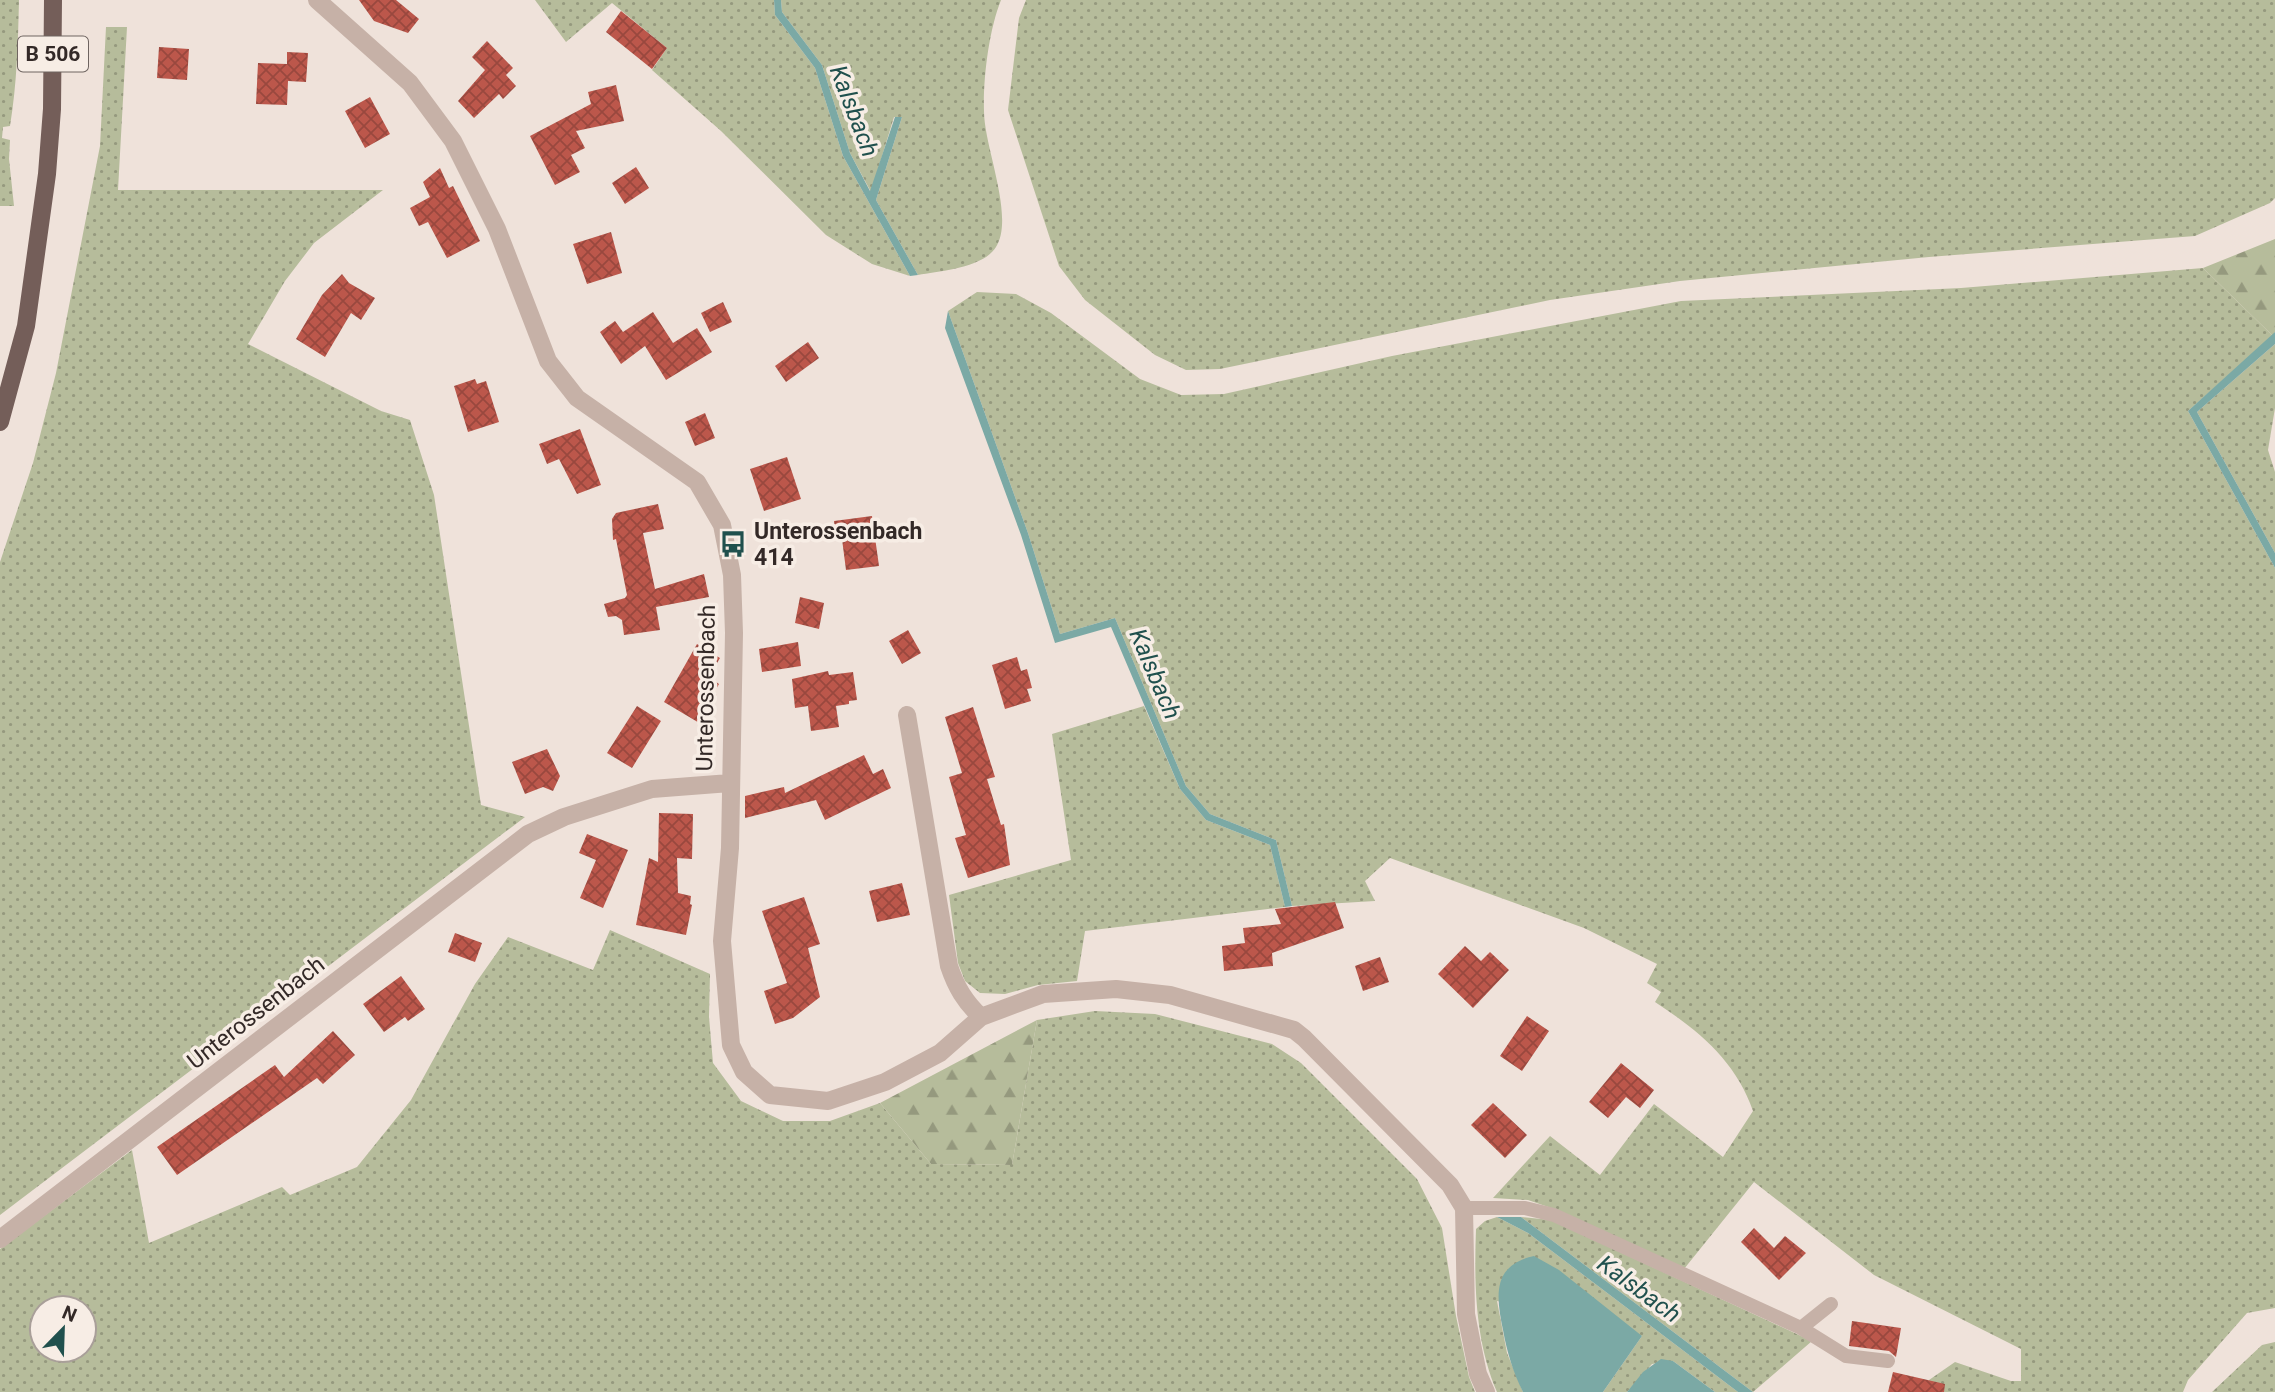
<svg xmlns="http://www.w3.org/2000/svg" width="2275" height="1392" font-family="Roboto,sans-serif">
  <defs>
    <pattern id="grass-dots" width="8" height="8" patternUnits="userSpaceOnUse" patternTransform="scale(1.75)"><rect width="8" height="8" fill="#b6bc9b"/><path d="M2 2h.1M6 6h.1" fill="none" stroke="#95997e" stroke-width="1.8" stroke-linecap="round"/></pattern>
    <pattern id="forest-firs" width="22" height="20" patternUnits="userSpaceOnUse" patternTransform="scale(1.75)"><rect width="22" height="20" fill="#b6bc9b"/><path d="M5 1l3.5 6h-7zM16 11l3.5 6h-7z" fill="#95997e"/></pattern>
    <pattern id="building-cross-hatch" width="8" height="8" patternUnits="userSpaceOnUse" patternTransform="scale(1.75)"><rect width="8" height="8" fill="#bc574b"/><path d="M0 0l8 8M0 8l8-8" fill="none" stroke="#99483e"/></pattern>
  </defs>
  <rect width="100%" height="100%" fill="#efe2da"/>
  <path fill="url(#grass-dots)" fill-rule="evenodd" d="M0 0H19C18 42 17 84 10 126L3 127 2 138 10 140 9 159 14 206H0Z
    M535 0H774L775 15 815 68 843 156 910 276 872 264 826 235 721 131 652 70 667 48 612 3 566 42Z
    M781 0H1001C989 30 983 78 984 111 984 147 1015 217 996 247 983 268 940 271 918 275L876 200 902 117H894L871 192 850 153 822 65 782 12Z
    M1026 0H2275V198L2270 203 2195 236 1929 257 1680 281 1550 300 1220 369 1186 370 1155 355 1085 300 1059 266 1008 110 1019 18Z
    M106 27H127L118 190H383L314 243 285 281 248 344 381 411 410 420 434 495 481 805 525 817 0 1215V562L33 463 56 373 100 146Z
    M2203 268 2273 336 2188 411 2275 568V1308L2247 1313 2188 1380 2183 1392H1926L1929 1380 1955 1362 2011 1381H2021V1349L1874 1275 1754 1182 1684 1269 1557 1210 1528 1200 1493 1198 1550 1136 1600 1175 1654 1104 1723 1157 1753 1111C1736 1061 1698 1030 1655 1002L1661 992 1647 983 1657 964 1584 928 1390 858 1365 881 1375 901 1292 906 1276 840 1210 814 1186 786 1115 618 1060 634 1028 533 948 311 977 292 1016 294 1051 313 1140 379 1181 395 1224 394 1392 356 1681 301 1961 288Z
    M2275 344V408L2268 450 2275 472V553L2197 412Z
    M1144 706 1180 789 1206 820 1270 845 1285 907 1085 931 1077 981 1038 985 1005 994 980 993 965 981 958 963 949 895 1071 860 1052 734Z
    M610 930 710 974 709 1017 713 1063 741 1101 783 1121H830L880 1103 931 1164 1012 1165 1037 1020 1095 1011 1155 1014 1272 1044 1301 1063 1417 1179 1442 1228 1456 1316 1469 1377 1475 1392H0V1249L132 1150 149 1243 282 1187 290 1195 357 1167 411 1100 475 984 508 937 593 970ZM42 1308H84V1350H42Z
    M1497 1217 1528 1233 1738 1392H1715L1673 1361 1652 1364 1627 1392H1603L1642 1336 1497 1301 1507 1353 1523 1392H1497C1475 1341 1474 1284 1476 1229L1485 1221Z
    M1521 1217 1551 1220 1812 1341 1753 1392Z
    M2275 1342V1392H2212L2262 1345Z"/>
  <path fill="url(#forest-firs)" d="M2275 239V332L2273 336 2203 268Z
    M1037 1020 1012 1165 931 1164 880 1103Z"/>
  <path fill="#7ba9a5" d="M774 0H781L782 12 822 65 850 153 870 191 895 117H902L876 200 918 275 910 276 843 156 815 68 775 15Z
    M948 311 1028 533 1060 634 1115 618 1186 786 1210 814 1276 840 1292 906 1285 907 1270 845 1206 820 1180 789 1111 627 1055 643 1021 535 945 328Z
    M2275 332V344L2197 412 2275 553V568L2188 411Z
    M1497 1217H1521L1753 1392H1738L1528 1233Z
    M1534 1256 1559 1270 1642 1336 1603 1392H1523C1513 1372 1507 1352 1503 1330 1496 1296 1492 1265 1534 1256Z
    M1661 1359 1673 1361 1715 1392H1627L1643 1372Z"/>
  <path fill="url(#building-cross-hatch)" d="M359 0H396L419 19 408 33 374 21Z
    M621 11 667 48 652 69 606 32Z
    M487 41 513 68 506 75 516 86 503 99 499 94 474 118 458 101 485 70 472 57Z
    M159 47 189 49 187 80 157 78Z
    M287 52 308 53 306 82 288 81 287 105 256 104 258 63 287 64Z
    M616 85 624 121 576 131 585 148 571 155 580 172 555 185 530 136 591 104 588 92Z
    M370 97 390 134 365 148 345 111Z
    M636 167 649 188 625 204 612 183Z
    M440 168 449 188 453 186 480 241 447 258 428 222 419 226 410 208 430 197 423 182Z
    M611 232 622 273 587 284 573 244Z
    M342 274 349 283 375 298 361 320 351 313 325 357 296 339 322 295Z
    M723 302 732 322 710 332 701 313Z
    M653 312 673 343 697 328 712 352 666 380 645 346 621 364 600 332 615 321 623 332Z
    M808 342 819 358 786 382 775 366Z
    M475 379 477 384 486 381 499 422 468 432 454 386Z
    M705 413 715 438 695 446 685 422Z
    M580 429 601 485 577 494 559 459 547 464 539 444Z
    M787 457 801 499 764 511 750 469Z
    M658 504 664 529 643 533 655 589 704 574 709 597 656 607 660 630 624 635 622 620 616 616 608 617 604 604 625 598 627 595 616 539 613 540 612 519 616 513Z
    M872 516 879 566 846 570 842 539H836L834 521Z
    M800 597 824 603 819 629 795 623Z
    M908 630 921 653 902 664 889 641Z
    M798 642 801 666 762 672 759 649Z
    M697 644 720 658 709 677 719 684 714 693 717 695 701 724 664 702Z
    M1017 657 1021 671 1027 669 1032 688 1027 689 1031 701 1005 709 992 665Z
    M828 671 829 675 853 672 857 700 849 701V704L836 706 839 727 811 731 808 706 795 708 792 679Z
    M637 706 661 721 632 768 607 753Z
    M973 707 995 777 987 779 1001 825 1004 824 1010 865 968 878 955 838 966 835 949 777 962 773 945 717Z
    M547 749 560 776 553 791 543 787 525 794 512 762Z
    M864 755 873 774 883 769 891 788 825 820 816 800 745 818V796L784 787 785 793Z
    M659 813 693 814 692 859 677 858 678 893 691 896 690 904 692 905 686 935 636 925 649 858 658 862Z
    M587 834 628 850 603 908 580 898 596 860 579 853Z
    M902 883 910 915 877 922 869 891Z
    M804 897 820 944 808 948 820 997 793 1018 775 1024 764 991 787 983 762 911Z
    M1335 902 1344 928 1272 953 1273 966 1224 971 1222 946 1245 943 1243 928 1281 924 1275 909Z
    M455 933 482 943 475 962 448 952Z
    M1465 946 1481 961 1490 952 1509 970 1473 1008 1438 974Z
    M1380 957 1389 982 1363 991 1355 966Z
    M401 976 425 1009 408 1021 405 1017 384 1032 363 1004Z
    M1527 1016 1549 1031 1522 1071 1500 1056Z
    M333 1031 355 1055 323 1084 317 1078 177 1175 157 1147 275 1065 284 1077Z
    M1621 1063 1654 1090 1640 1108 1626 1097 1608 1118 1589 1102Z
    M1493 1103 1527 1135 1505 1158 1471 1125Z
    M1754 1228 1774 1248 1785 1236 1806 1253 1779 1280 1741 1242Z
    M1852 1321 1901 1328 1896 1357 1889 1351 1849 1346Z
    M1893 1372 1945 1384 1944 1392H1888Z"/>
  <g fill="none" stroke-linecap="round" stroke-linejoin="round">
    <path stroke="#c6b1a7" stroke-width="14" d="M1464 1208H1525L1554 1215 1801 1328 1831 1304
      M1801 1328 1846 1356 1888 1361"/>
    <path stroke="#c6b1a7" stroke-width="18" d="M317 0 410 83 453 141 497 229 548 361 577 398 697 482 722 525 732 575 734 633 730 848 722 941 731 1045 744 1072 770 1095 828 1101 885 1082 940 1053 981 1017 1043 994 1116 989 1170 995 1294 1030 1304 1038 1450 1185 1464 1208 1466 1314 1478 1374 1486 1392
      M907 715 949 966C956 987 965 1002 981 1017
      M0 1239 528 834 564 817 652 789 730 783"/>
    <path stroke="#745e59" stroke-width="18" d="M0 422 26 326 47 174 52 109 53 0"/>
  </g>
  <defs>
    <symbol id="bus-bare" viewBox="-9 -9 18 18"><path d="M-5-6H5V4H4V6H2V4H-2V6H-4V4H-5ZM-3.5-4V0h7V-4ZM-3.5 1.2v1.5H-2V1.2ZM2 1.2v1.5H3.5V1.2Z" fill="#20504d" stroke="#f7ede5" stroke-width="2.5" paint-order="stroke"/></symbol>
  </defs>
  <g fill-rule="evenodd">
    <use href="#bus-bare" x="714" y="525" width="38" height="38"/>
  </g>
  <g text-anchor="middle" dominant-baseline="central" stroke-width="7" stroke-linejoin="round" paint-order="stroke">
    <rect fill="#f7ede5" stroke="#6e6460" stroke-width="2" x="18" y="36.5" width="70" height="35" rx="5"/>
    <g font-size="21" font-weight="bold" fill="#332927">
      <text x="53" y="54">B 506</text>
    </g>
    <g font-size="23" font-weight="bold" fill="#332927" stroke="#f7ede5" text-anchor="start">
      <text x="754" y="531">Unterossenbach<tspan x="754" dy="26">414</tspan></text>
    </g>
    <g font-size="23" fill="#332927" stroke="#f7ede5">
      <text transform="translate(706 688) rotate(-89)">Unterossenbach</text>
      <text transform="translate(256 1013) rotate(-38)">Unterossenbach</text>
    </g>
    <g font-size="24" font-style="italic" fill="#20504d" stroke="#f7ede5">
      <text transform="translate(854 111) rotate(69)">Kalsbach</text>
      <text transform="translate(1155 674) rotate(67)">Kalsbach</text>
      <text transform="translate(1639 1289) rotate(36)">Kalsbach</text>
    </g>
  </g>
  <g transform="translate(63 1329) rotate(23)"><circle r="33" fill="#f7ede5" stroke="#a99f99" stroke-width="2"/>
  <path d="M0-5L12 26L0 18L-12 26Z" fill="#20504d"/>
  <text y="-10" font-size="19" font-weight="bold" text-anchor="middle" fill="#332927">N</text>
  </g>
</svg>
